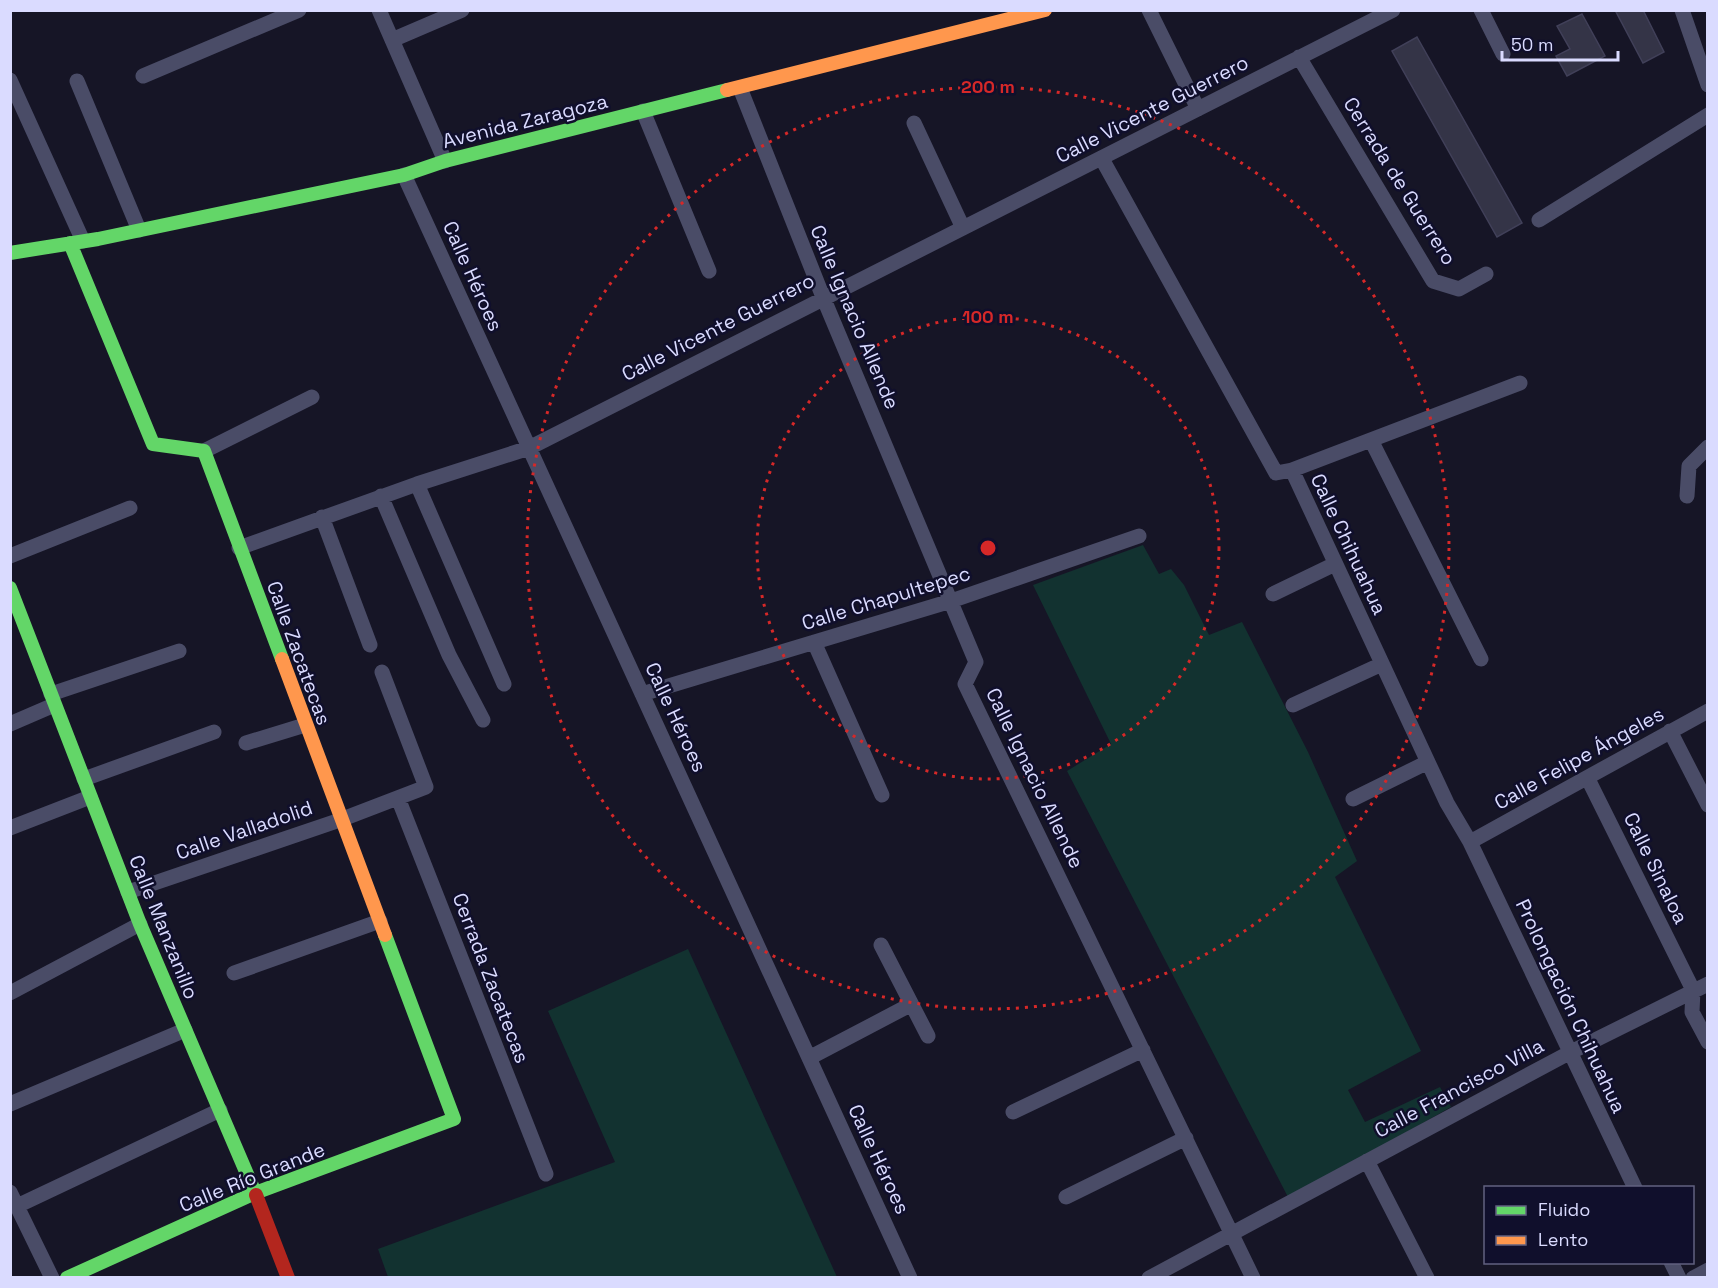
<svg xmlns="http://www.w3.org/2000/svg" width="1718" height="1288" font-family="'Space Grotesk',sans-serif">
  <rect width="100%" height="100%" fill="#161526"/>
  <path fill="#123230" d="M1143 545 1159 574 1171 569 1184 585 1209 635 1242 622 1308 752 1357 861 1335 877 1421 1051 1348 1090 1365 1122 1440 1087 1451 1107 1289 1199 1067 771 1111 744 1033 585Z
    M688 949 837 1277H388L378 1249 615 1162 548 1011Z"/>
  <path fill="#343447" stroke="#414059" stroke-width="1.5" d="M1615 10H1643L1664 52 1643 63Z
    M1582 14 1605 56 1567 76 1556 56 1570 49 1557 26Z
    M1417 37 1522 223 1497 237 1392 51Z"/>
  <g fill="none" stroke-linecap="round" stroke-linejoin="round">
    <path stroke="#4a4c67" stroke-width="15" d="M379 10 445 161
      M1149 10 1198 109
      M1481 10 1503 54
      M1682 10 1708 85
      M392 40 462 10
      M1299 57 1433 281 1459 289 1486 274
      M143 76 299 10
      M10 80 83 241
      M77 81 139 230
      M740 88 823 297 976 662 965 684 1253 1278
      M643 111 709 271
      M914 123 963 228
      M1102 159 1276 473 1292 470 1520 383
      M404 175 910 1278
      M1539 220 1708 115
      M1371 440 1481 659
      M204 451 312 397
      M1292 470 1447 803 1470 842 1635 1188
      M417 484 504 684
      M381 496 449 655 483 720
      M1687 496 1689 466 1708 447
      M322 517 370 645
      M239 548 417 484 529 448 1393 10
      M10 556 130 508
      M1273 594 1335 564
      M814 642 882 795
      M51 694 179 651
      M642 694 951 601 1139 536
      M1293 705 1382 664
      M10 724 54 705
      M1670 731 1708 805
      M246 743 305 725
      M84 779 214 732
      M1588 779 1693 990 1692 1012 1708 1042
      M398 798 546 1174
      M1353 799 1428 762
      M10 828 90 797
      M1470 842 1708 711
      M128 892 340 820 426 787 382 672
      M881 945 928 1036
      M234 973 380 921
      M10 993 140 924
      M809 1058 910 1005
      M10 1104 185 1030
      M1013 1112 1143 1050
      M1367 1161 1427 1278
      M10 1192 52 1278
      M1066 1197 1186 1138
      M17 1206 220 1110
      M1671 1262 1679 1278
      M1149 1278 1569 1053 1708 984
      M1693 1278 1708 1270"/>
    <path stroke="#63d668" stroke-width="14" d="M70 243 153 444 204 451 282 659
      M10 253 98 239 404 175 445 161 727 90
      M10 588 140 924 256 1195
      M67 1278 255 1193 454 1119 385 935"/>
    <path stroke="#ff974d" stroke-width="14" d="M727 90 1045 10
      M282 659 385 935"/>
    <path stroke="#b3261e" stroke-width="14" d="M256 1195 288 1278"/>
  </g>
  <g fill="none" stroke="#d62828" stroke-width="3" stroke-dasharray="3 6">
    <circle cx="988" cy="548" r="231"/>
    <circle cx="988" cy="548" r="461"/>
  </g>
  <g text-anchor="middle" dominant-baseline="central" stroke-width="5" stroke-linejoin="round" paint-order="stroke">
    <g font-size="20" fill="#dadbff" stroke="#100f2c">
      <text transform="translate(1152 109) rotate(-27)">Calle Vicente Guerrero</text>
      <text transform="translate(525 121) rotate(-14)">Avenida Zaragoza</text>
      <text transform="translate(1400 181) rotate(58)">Cerrada de Guerrero</text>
      <text transform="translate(473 276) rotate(66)">Calle Héroes</text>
      <text transform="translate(855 317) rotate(67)">Calle Ignacio Allende</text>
      <text transform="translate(718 327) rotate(-27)">Calle Vicente Guerrero</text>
      <text transform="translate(1349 544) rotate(65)">Calle Chihuahua</text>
      <text transform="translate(886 598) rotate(-17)">Calle Chapultepec</text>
      <text transform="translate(299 653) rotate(70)">Calle Zacatecas</text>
      <text transform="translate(676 717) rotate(65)">Calle Héroes</text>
      <text transform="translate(1579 758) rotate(-29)">Calle Felipe Ángeles</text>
      <text transform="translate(1035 778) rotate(64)">Calle Ignacio Allende</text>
      <text transform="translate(244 830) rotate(-19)">Calle Valladolid</text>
      <text transform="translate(1656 868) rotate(64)">Calle Sinaloa</text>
      <text transform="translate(164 927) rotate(68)">Calle Manzanillo</text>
      <text transform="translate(491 978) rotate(69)">Cerrada Zacatecas</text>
      <text transform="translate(1571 1006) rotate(65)">Prolongación Chihuahua</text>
      <text transform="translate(1459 1088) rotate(-28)">Calle Francisco Villa</text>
      <text transform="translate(879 1159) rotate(65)">Calle Héroes</text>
      <text transform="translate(252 1177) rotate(-22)">Calle Río Grande</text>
    </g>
  </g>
  <circle cx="988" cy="548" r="9" fill="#d62828" stroke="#100f2c" stroke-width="3"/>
  <g font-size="18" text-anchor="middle" font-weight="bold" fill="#d62828" stroke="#100f2c" stroke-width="5" stroke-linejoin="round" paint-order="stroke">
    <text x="988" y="93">200 m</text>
    <text x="988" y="323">100 m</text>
  </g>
  <rect width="1718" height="1288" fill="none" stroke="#dadbff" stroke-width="24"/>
  <rect x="1484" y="1186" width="210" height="78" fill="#100f2c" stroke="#616180" stroke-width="1.5"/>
  <rect x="1496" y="1206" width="30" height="9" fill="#63d668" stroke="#616180" stroke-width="1.5"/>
  <text x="1538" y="1216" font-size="18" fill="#dadbff">Fluido</text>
  <rect x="1496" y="1236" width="30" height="9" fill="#ff974d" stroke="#616180" stroke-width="1.5"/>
  <text x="1538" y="1246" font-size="18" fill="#dadbff">Lento</text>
  <path d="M1502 51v9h116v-9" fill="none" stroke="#dadbff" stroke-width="3"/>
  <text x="1511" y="51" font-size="18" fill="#dadbff" stroke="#100f2c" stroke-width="4.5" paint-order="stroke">50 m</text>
</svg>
